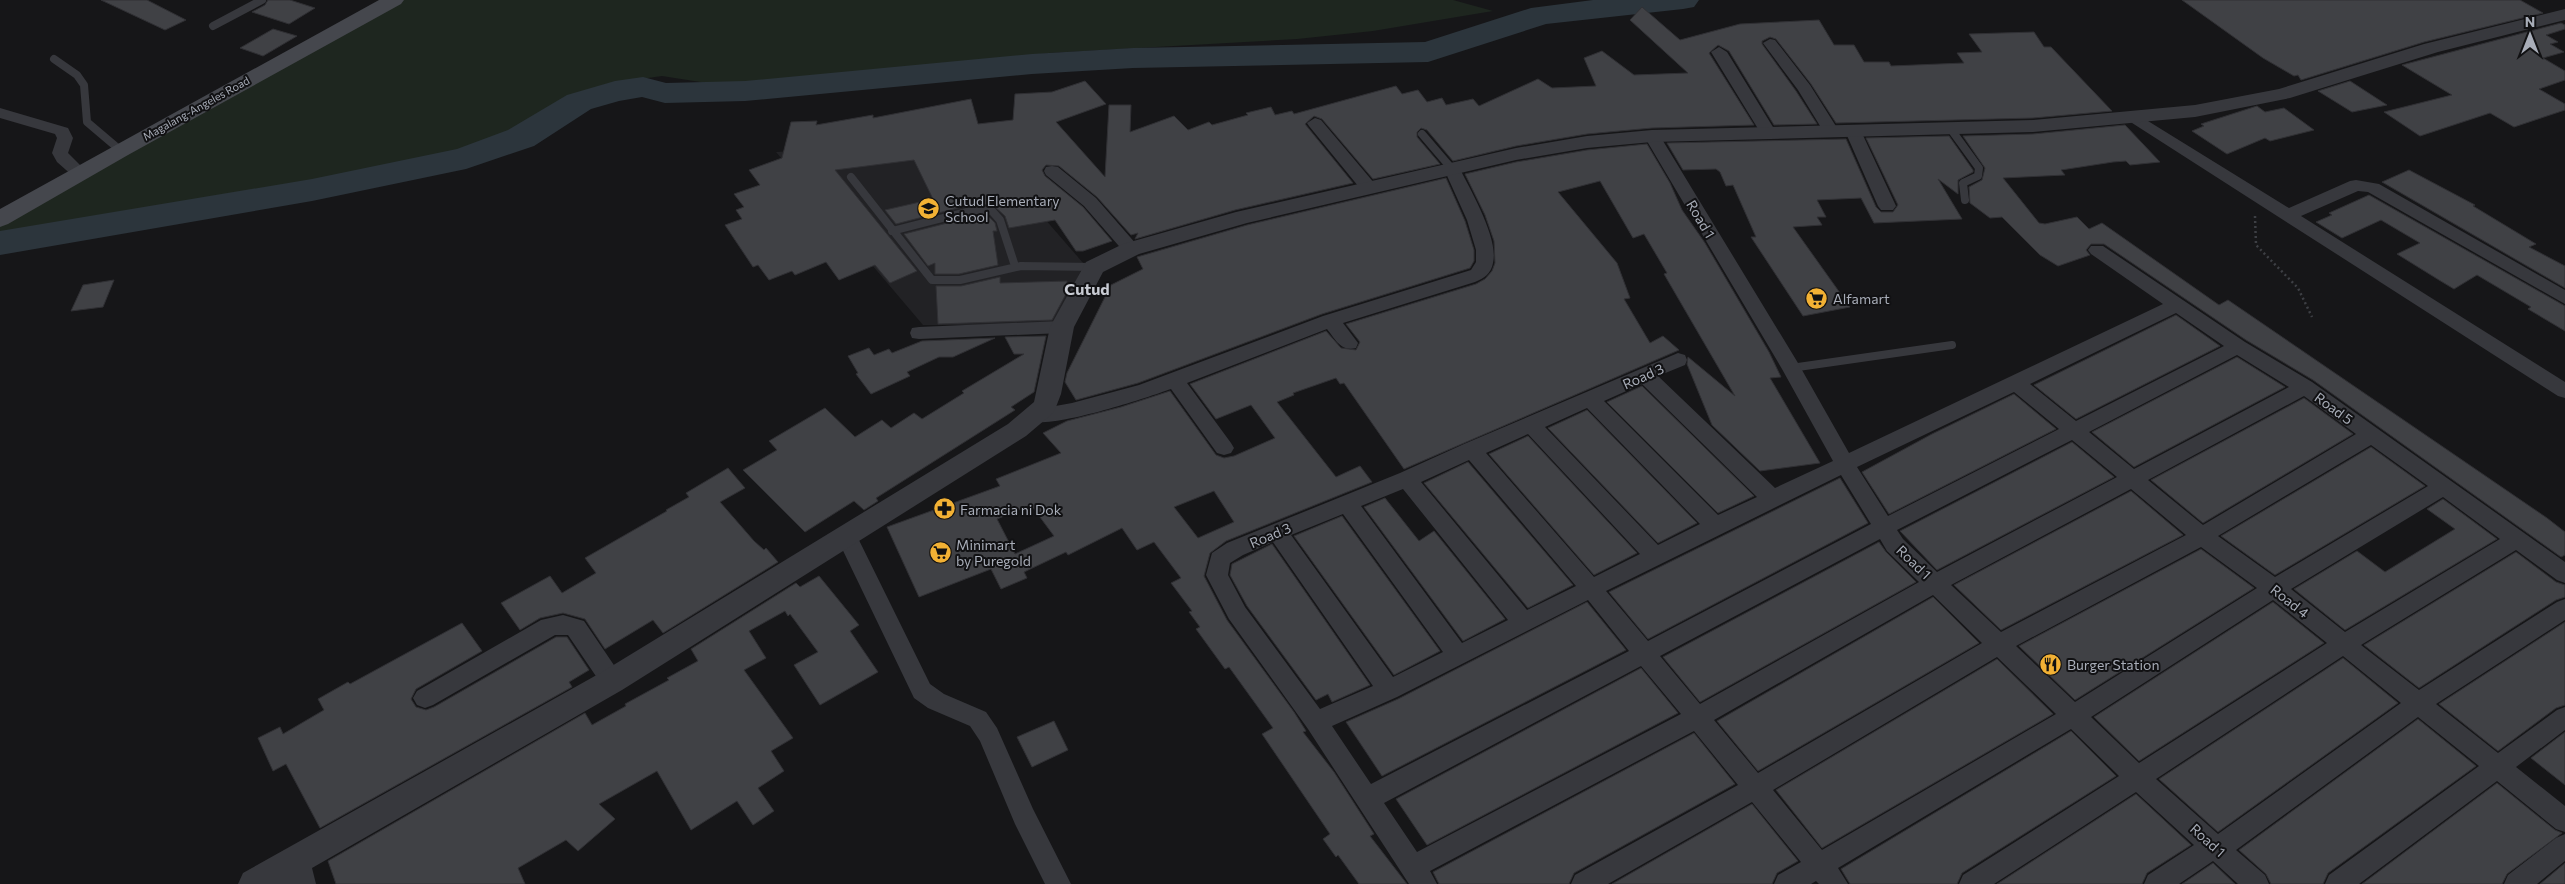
<svg xmlns="http://www.w3.org/2000/svg" width="2565" height="884" font-family="Commissioner,sans-serif">
  <rect width="100%" height="100%" fill="#161618"/>
  <path fill="#222225" d="M977 141 1084 264 1056 325H923L776 152Z"/>
  <path fill="#1e261f" d="M401 0H1453L1493 11 1373 31 1297 39 1049 53 765 85 726 86 662 76 606 84 567 100 529 123 474 148 427 162 352 177 0 232V224Z"/>
  <g fill="none" stroke-linecap="round" stroke-linejoin="round">
    <path fill="#2c353c" fill-rule="evenodd" d="M1593 0H1699L1694 7 1683 9 1546 24 1428 62 1133 68 1032 74 745 101 665 103 642 97 619 101 591 109 534 146 466 169 312 201 0 255V231L312 179 457 149 508 130 567 95 615 81 643 77 666 83 745 81 1032 54 1133 48 1425 42 1531 8Z"/>
  </g>
  <path fill="#404145" stroke="#303034" fill-rule="evenodd" d="M101 0H147L186 20 165 30Z
    M268 0H290L315 8 289 24 252 12 265 5Z
    M2182 0H2520L2543 13 2424 42 2301 80 2298 75 2294 76 2263 58Z
    M1642 7 1680 40 1740 24 1819 20 1834 45H1854L1864 62H1889L1891 66 1964 63 1957 53 1982 52 1969 34 2034 32 2044 47H2051L2112 111 2033 118 1836 123 1811 84 1776 39 1770 37 1762 41V44L1796 91 1817 124 1774 125 1729 51 1718 45 1709 53 1754 125 1652 128 1587 134 1516 146 1453 161 1427 130 1421 128 1417 132V137L1440 164 1373 179 1322 119 1314 116 1305 124 1353 183 1235 210 1135 239 1138 233 1131 235 1097 197 1059 166 1046 165 1042 170 1045 176 1083 207 1112 241 1083 251H1076L1055 220 1009 228 1005 216 993 205 973 204 896 224 885 210 933 199 914 160 835 170 917 271 890 283 875 265 839 280 826 262 795 275 792 271 769 280 758 265 753 267 725 225 742 219 736 210 744 207 734 194 760 185 749 170 782 158 791 122 817 121 816 125 873 115V118L971 99 978 124 1013 120 1015 94 1052 92 1085 81 1106 104 1056 122 1105 177 1109 105H1131L1130 132 1174 116 1188 130 1209 122 1212 125 1248 115 1246 113 1271 107 1275 115 1292 111 1294 114 1396 86 1402 94 1418 90 1427 102 1442 98 1446 105 1473 99 1479 106 1538 79 1552 88 1596 86 1584 58 1602 51 1634 75 1688 73 1630 20Z
    M2561 23 2565 25V29L2546 35 2558 42 2550 44 2564 52 2543 58 2565 71V80L2539 89 2565 104V110L2514 127 2490 113 2420 136 2384 112 2452 95 2402 65Z
    M273 29 297 36 263 56 240 48Z
    M2350 81 2387 105 2352 112 2318 91Z
    M2257 106 2265 112 2284 108 2314 130 2270 141 2265 138 2227 154 2192 131 2204 126 2201 124Z
    M2125 125 2160 162 2130 165 2126 161 2113 162 2061 170 2065 175 2003 178 2039 223 2045 224 2077 217 2089 229 2102 223 2219 305 2228 300 2547 518 2565 532V555L2561 557 2313 380 2246 340 2104 244H2091L2086 250 2090 255 2058 266 2040 255 2002 217 1990 218 1970 203 1969 187 1982 180 1985 168 1963 136 2033 134Z
    M1949 136 1973 170V172L1958 180V194L1938 179 1962 219 1874 223 1861 198 1817 200 1826 217H1817L1822 225 1793 227 1850 307 1803 316 1751 237H1756L1733 185 1726 186 1720 172 1716 169 1683 170 1667 143 1846 139 1876 207 1881 212H1893L1898 205 1866 138Z
    M1647 144 1670 183 1682 210 1705 243 1769 352 1781 377 1770 378 1820 463 1760 471 1712 425 1687 364 1688 357 1735 396 1664 274 1667 273 1644 234 1633 238 1600 181 1558 192 1617 263 1630 298 1624 299 1650 343 1663 336 1679 350 1404 469 1344 383 1340 384 1336 378 1293 393 1294 395 1277 402 1336 477 1360 466 1372 482 1226 541 1210 553 1204 576 1227 620 1294 712 1306 731 1303 732 1334 772 1374 834 1370 836 1407 884H1359L1338 855 1336 857 1323 839 1330 834 1262 734 1273 728 1229 667 1225 669 1196 629 1200 627 1189 612 1192 611 1171 583 1181 578 1154 542 1137 550 1122 528 1068 555 1066 552 1024 572 1027 578 1001 589 991 569 919 597 887 527 1000 486 996 479 1061 453 1043 433 1067 421 1121 407 1170 391 1216 455 1224 458 1234 456 1275 438 1251 405 1216 419 1190 384 1326 331 1341 348 1356 350 1360 342 1346 324 1476 284 1485 279 1492 271 1495 263 1494 241 1485 215 1465 174 1516 162 1587 150ZM1214 491 1234 522 1198 538 1174 507ZM1031 505 1054 536 1015 554 997 519Z
    M2409 170 2475 205 2473 206 2536 244 2529 247 2565 266V288L2382 182Z
    M1446 178 1465 221 1474 250V261L1470 268 1322 314 1138 383 1076 400 1065 382 1067 373 1111 285 1143 269 1137 257 1247 225Z
    M2369 195 2565 306V331L2528 309 2531 307 2477 275 2454 289 2439 280 2397 254 2420 243 2381 220 2342 238 2316 222 2332 215 2329 213Z
    M975 216 989 217 995 223 997 231H993L998 265 959 274H935V263L928 266 904 234Z
    M1000 277V283L1067 281 1066 294 1052 320 938 324 936 286H961Z
    M114 280 103 307 71 311 83 285Z
    M2176 315 2220 346 2076 419 2034 385Z
    M1046 336 1034 392 1011 407 1015 410 876 498 878 501 864 510 854 501 805 532 743 470 777 450 769 441 825 408 855 437 882 420 891 428 914 413 922 419 964 393 962 391 1024 354H1014L1005 337Z
    M995 338 953 357H939L907 372 910 376 871 394 856 374 858 373 848 356 869 348 874 355 889 349 892 353 922 341Z
    M2237 357 2285 387 2134 467 2092 432Z
    M1642 386 1754 496 1718 513 1607 402Z
    M2014 394 2056 429 1889 514 1862 472 1932 434Z
    M2304 398 2353 434 2203 523 2151 480Z
    M1587 410 1697 523 1658 543 1548 428Z
    M1528 436 1637 553 1594 575 1489 454Z
    M2072 442 2114 477 1937 570 1900 531Z
    M2371 447 2425 486 2275 575 2221 536Z
    M1468 462 1573 585 1528 608 1424 483Z
    M728 468 745 488 720 502 754 541 764 550 766 548 778 562 663 633 653 620 605 649 585 619 563 613 540 618 520 630 501 603 550 576 562 593 596 573 585 558 667 511 666 510 689 497 686 493Z
    M1840 478 1868 523 1648 639 1609 592Z
    M2131 491 2183 535 2001 630 1954 585Z
    M1385 498 1419 541 1434 531 1505 619 1463 641 1364 507Z
    M2443 499 2497 539 2345 630 2294 589 2357 551 2385 572 2455 529 2427 509Z
    M1342 516 1440 651 1394 675 1294 536Z
    M1879 542 1886 552 1916 582 1700 702 1663 657Z
    M1272 544 1370 685 1332 702 1328 694 1316 700 1247 606 1230 575 1232 564Z
    M2201 549 2254 588 2075 700 2019 646Z
    M2516 552 2556 582 2565 585V597L2556 600 2419 688 2364 645Z
    M819 576 859 625 850 631 878 672 820 705 794 665 818 652 790 614 788 616 785 611 749 631 766 658 744 670 793 738 771 751 784 771 758 788 774 811 753 825 737 801 691 830 657 771 599 804 615 819 578 851 566 840 518 868 525 884H336L328 861 585 713 592 725 626 706 625 704 669 680 667 678 698 661 691 649 796 583 800 587Z
    M1933 597 1979 643 1758 771 1717 721Z
    M1587 602 1626 650 1382 776 1346 722 1398 699Z
    M2273 602 2324 643 2139 761 2094 717Z
    M2565 622V705L2556 708 2498 751 2439 704Z
    M462 623 482 651 416 689 411 699 416 707 426 710 434 707 556 637H567L589 670 569 682 572 687 320 828 286 764 273 771 258 738 280 727 283 734 324 710 318 699 348 682 350 684Z
    M2343 658 2398 703 2218 832 2159 779Z
    M1997 659 2053 714 1822 848 1776 790Z
    M1641 668 1678 713 1427 845 1396 799Z
    M2418 719 2476 766 2328 873 2323 884H2271L2266 874 2239 850Z
    M1054 721 1068 750 1032 767 1017 737Z
    M2071 731 2116 776 1962 873 1957 884H1850L1841 869Z
    M2565 732V785L2531 758Z
    M1694 733 1735 784 1574 873 1569 884H1439L1433 872Z
    M2497 783 2555 830 2562 833 2507 874 2502 884H2362Z
    M2136 794 2191 845 2147 873 2142 884H1997Z
    M1752 804 1798 861 1777 873 1772 884H1612Z
    M2213 863 2235 884H2182Z
    M2565 863V884H2540Z"/>
  <g fill="none" stroke-linecap="round" stroke-linejoin="round">
    <path stroke="#3d3f44" stroke-width="2.5" stroke-dasharray="2 3" stroke-linecap="butt" d="M2255 216 2256 245 2298 288 2312 317"/>
    <path stroke="#37383d" stroke-width="8" d="M213 26 262 0
      M54 59 77 75 84 85 87 122 120 150
      M1950 128 1979 168 1978 176 1963 183 1965 200
      M1422 134 1452 169
      M851 177 932 280H960L1021 266 1094 267
      M892 231 974 210 992 211 1000 220 1015 266
      M1791 368 1952 345"/>
    <path fill="#37383d" fill-rule="evenodd" d="M1770 39 1775 40 1810 85 1839 131 1837 134H1825L1798 90 1763 43Z
      M1719 47 1727 52 1776 132 1774 135 1768 137 1760 132 1711 52Z
      M0 108 68 128 73 138 68 153 88 173 86 177H74L57 162 52 153 57 138 55 134 0 118Z
      M2135 113 2289 208 2350 181 2356 180 2379 184 2565 290V304L2368 192 2358 191 2301 216 2565 382V398L2558 396 2129 121 2127 118Z
      M1315 118 1321 120 1375 184 1377 188 1375 192H1363L1309 126 1307 123Z
      M1853 126 1861 131 1896 206 1893 210H1881L1878 206 1845 131Z
      M1652 131 1660 136 1798 363 1849 453 2163 304 2091 254 2088 250 2091 246H2103L2245 342 2312 382 2565 562V583L2557 580 2516 550 2361 645 2419 690 2557 602 2565 599V620L2436 704 2498 753 2557 710 2565 707V730L2516 767 2565 806V832L2556 829 2497 781 2359 884H2325L2329 875 2479 766 2418 717 2236 850 2265 875 2269 884H2238L2213 861 2179 884H2144L2148 875 2194 845 2136 792 1994 884H1959L1963 875 2119 776 2071 729 1838 868 1848 884H1819L1816 881 1811 884H1774L1778 875 1801 862 1752 802 1608 884H1571L1575 875 1738 785 1694 731 1430 871 1437 884H1409L1308 729 1229 619 1206 575 1212 553 1227 543 1400 473 1464 444 1678 353 1685 355 1687 360 1685 365 1658 376 1775 488 1833 461 1782 369 1644 136ZM2176 313 2224 346 2076 421 2030 384ZM2237 355 2289 387 2134 469 2089 432ZM1642 384 1757 497 1718 515 1604 401ZM2014 392 2059 429 1888 516 1857 467ZM2304 396 2356 434 2203 525 2148 480ZM1587 408 1700 524 1658 545 1545 427ZM1528 434 1640 554 1594 577 1486 453ZM2072 440 2117 477 1937 572 1903 539 1897 530ZM2371 445 2428 486 2275 577 2218 536ZM1469 460 1576 586 1527 610 1421 482ZM1841 475 1871 524 1648 641 1606 591ZM1403 489 1508 620 1462 643 1361 506ZM2131 489 2186 535 2001 632 1951 585ZM2443 497 2500 539 2345 632 2291 589ZM1343 514 1443 652 1393 677 1291 535ZM1880 539 1887 551 1919 582 1700 704 1660 656ZM1273 542 1373 686 1320 709 1245 607 1228 575 1230 563 1243 555ZM2201 547 2257 588 2075 702 2016 646ZM1933 595 1982 643 1758 773 1714 720ZM1588 600 1629 651 1371 784 1332 726 1397 697ZM2273 600 2327 643 2139 763 2091 717ZM2343 656 2401 703 2218 834 2156 779ZM1997 657 2056 714 1822 850 1773 790ZM1641 666 1681 714 1417 852 1384 803Z
      M1452 164 1458 165 1460 169C1471 191 1499 239 1493 263 1491 274 1484 278 1475 282L1343 323 1358 343 1356 348C1341 352 1335 339 1327 329L1187 383 1231 443 1234 448 1231 453 1224 455 1217 453 1171 389C1143 399 1053 429 1028 421L1025 416 1028 411 1072 403 1139 385 1323 316 1471 270 1476 262V250L1467 220 1444 169 1446 165Z
      M1052 166 1058 167 1096 198 1137 245 1140 249 1137 253H1125L1084 206 1046 175 1044 171 1046 167Z
      M1062 321 1069 322 1071 327 1069 332 1062 333 919 339 912 338 910 333 912 328 919 327Z
      M846 526 853 528 930 684 944 694 986 712 997 728 1033 809 1071 884H1045L1015 824 980 741 970 726 928 708 914 698 835 534 839 528Z
      M563 615 584 621 620 674 624 681 620 688 612 691 604 688 568 635H555L433 705 425 708 417 705 413 698 417 691 541 620Z
      M2565 834V861L2537 884H2504L2508 875 2556 838Z"/>
    <path fill="#37383d" fill-rule="evenodd" d="M2565 9V20L2438 52 2290 98 2195 117 2033 132 1652 142 1587 148 1516 160 1247 223 1139 254 1103 272 1074 327 1061 394 1056 407 1053 413 1026 436 622 690 312 868 316 884H238L243 873 602 672 1008 424 1034 402 1050 327 1086 262 1123 244 1236 212 1516 148 1587 136 1652 130 2033 120 2195 105 2279 89 2424 44Z"/>
    <path fill="#45474d" fill-rule="evenodd" d="M379 0H404L401 4 128 155 8 224 0 227V209Z"/>
  </g>
  <defs>
    <symbol id="school-disc" viewBox="-11 -11 22 22"><circle r="9.5" fill="#f2b134" stroke="#111113"/><path d="M0-5L7-2L0 1L-7-2ZM-4 1L0 2.5L4 1V4Q0 6-4 4Z" fill="#111"/></symbol>
    <symbol id="supermarket-disc" viewBox="-11 -11 22 22"><circle r="9.5" fill="#f2b134" stroke="#111113"/><path d="M-6-5.5h2.5l.6 2H6L4.5 2H-2.5L-4.4-4H-6ZM-1.5 3.2a1.3 1.3 0 1 0 .1 0ZM3 3.2a1.3 1.3 0 1 0 .1 0Z" fill="#111"/></symbol>
    <symbol id="pharmacy-disc" viewBox="-11 -11 22 22"><circle r="9.5" fill="#f2b134" stroke="#111113"/><path d="M-2-6h4v4h4v4h-4v4h-4v-4h-4v-4h4Z" fill="#111"/></symbol>
    <symbol id="restaurant-disc" viewBox="-11 -11 22 22"><circle r="9.5" fill="#f2b134" stroke="#111113"/><path d="M-5-6h1v4h1v-4h1v4h1v-4h1v5L-1.5 .5V6h-2V.5L-5-1ZM5-6V6H3V1.5H1.5Q1.5-4 5-6Z" fill="#111"/></symbol>
  </defs>
  <g fill-rule="evenodd">
    <use href="#school-disc" x="916" y="196" width="25" height="25"/>
    <use href="#supermarket-disc" x="1804" y="286" width="25" height="25"/>
    <use href="#pharmacy-disc" x="932" y="496" width="25" height="25"/>
    <use href="#supermarket-disc" x="928" y="540" width="25" height="25"/>
    <use href="#restaurant-disc" x="2038" y="652" width="25" height="25"/>
  </g>
  <g text-anchor="middle" dominant-baseline="central" stroke-width="4" stroke-linejoin="round" paint-order="stroke">
    <g font-size="11" fill="#a8adb8" stroke="#111113">
      <text transform="translate(196 108) rotate(-29)">Magalang-Angeles Road</text>
    </g>
    <g font-size="14" fill="#a8adb8" stroke="#111113" text-anchor="start">
      <text x="945" y="200">Cutud Elementary<tspan x="945" dy="16">School</tspan></text>
      <text x="1833" y="298">Alfamart</text>
      <text x="960" y="509">Farmacia ni Dok</text>
      <text x="956" y="544">Minimart<tspan x="956" dy="16">by Puregold</tspan></text>
      <text x="2067" y="664">Burger Station</text>
    </g>
    <g font-size="14" fill="#a8adb8" stroke="#111113">
      <text transform="translate(1701 219) rotate(59)">Road 1</text>
      <text transform="translate(1643 376) rotate(-24)">Road 3</text>
      <text transform="translate(2334 408) rotate(36)">Road 5</text>
      <text transform="translate(1270 535) rotate(-23)">Road 3</text>
      <text transform="translate(1914 562) rotate(44)">Road 1</text>
      <text transform="translate(2290 601) rotate(38)">Road 4</text>
      <text transform="translate(2208 840) rotate(42)">Road 1</text>
    </g>
    <g font-size="16" font-weight="bold" fill="#c9ccd4" stroke="#111113">
      <text x="1087" y="288">Cutud</text>
    </g>
  </g>
  <g transform="translate(2530 35)" stroke="#111113" stroke-width="4" paint-order="stroke">
  <path d="M0-4L9 19L0 12L-9 19Z" fill="#a8adb8"/>
  <text y="-8" font-size="14" font-weight="bold" text-anchor="middle" fill="#a8adb8">N</text>
  </g>
</svg>
